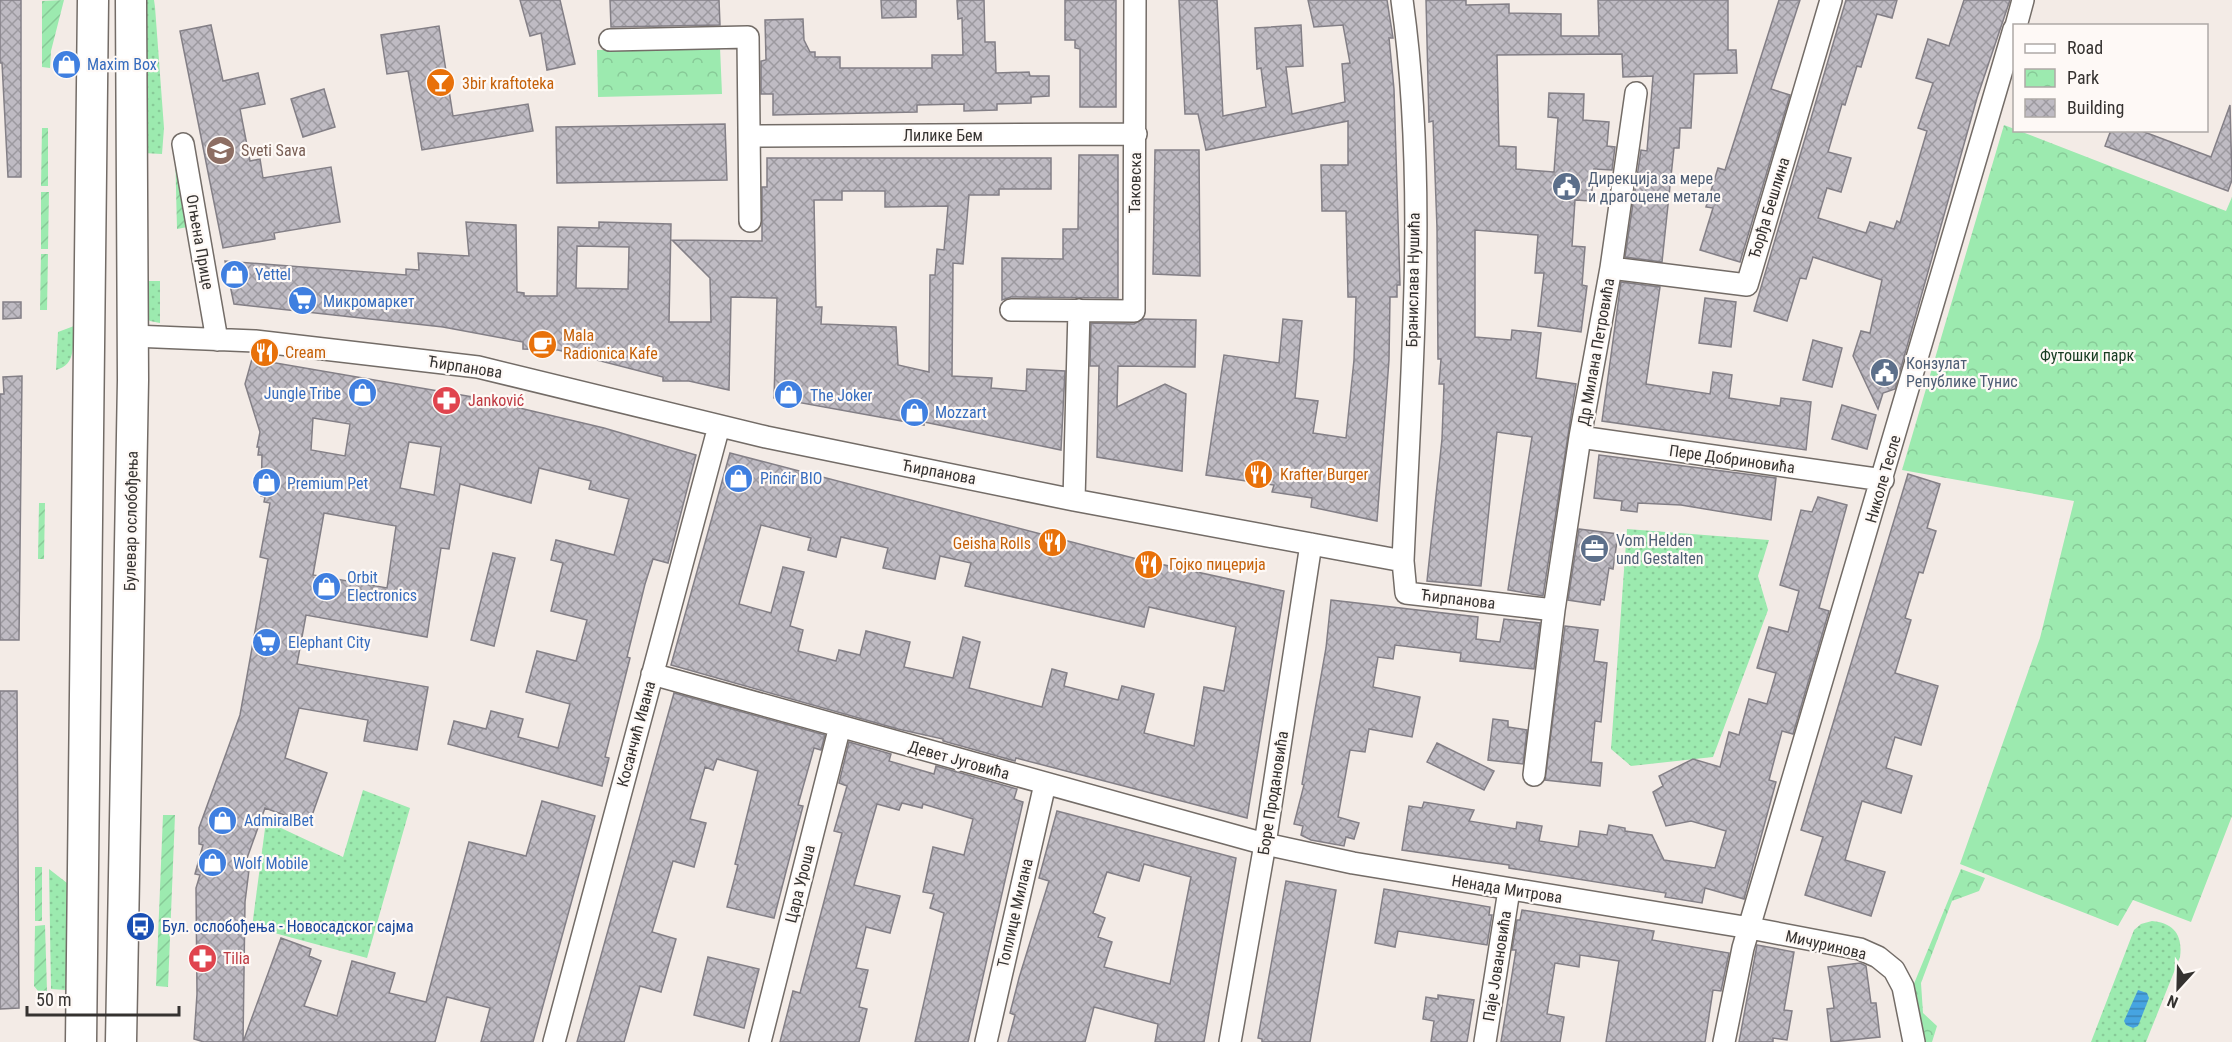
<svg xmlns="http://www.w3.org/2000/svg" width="2232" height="1042" font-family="'Roboto Condensed',sans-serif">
  <defs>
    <pattern id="grass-dots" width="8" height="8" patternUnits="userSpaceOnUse" patternTransform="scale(1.5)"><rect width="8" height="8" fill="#9ceaaf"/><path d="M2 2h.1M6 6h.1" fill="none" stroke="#87c997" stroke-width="1.8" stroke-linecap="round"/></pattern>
    <pattern id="park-crowns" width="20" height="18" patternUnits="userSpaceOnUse" patternTransform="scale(1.5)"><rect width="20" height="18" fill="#9ceaaf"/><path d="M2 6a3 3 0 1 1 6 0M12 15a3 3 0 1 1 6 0" fill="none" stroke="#87c997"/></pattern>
    <pattern id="garden-furrows" width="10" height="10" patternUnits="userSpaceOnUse" patternTransform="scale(1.5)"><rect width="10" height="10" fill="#9ceaaf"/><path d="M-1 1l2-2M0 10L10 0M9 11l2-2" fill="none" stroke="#87c997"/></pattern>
    <pattern id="water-rules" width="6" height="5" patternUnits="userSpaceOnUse" patternTransform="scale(1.5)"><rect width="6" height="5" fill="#46a4e1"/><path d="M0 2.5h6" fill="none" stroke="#3b86b7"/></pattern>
    <pattern id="building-cross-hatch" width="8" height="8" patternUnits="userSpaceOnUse" patternTransform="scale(1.5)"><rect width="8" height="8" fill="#bfbbc3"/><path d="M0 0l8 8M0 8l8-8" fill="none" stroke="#9c999f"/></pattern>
  </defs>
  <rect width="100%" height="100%" fill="#f3ebe6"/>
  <path fill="url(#grass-dots)" d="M147 0H154L155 7 164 128 162 154 143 153Z
    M144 281H160V323L150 321 145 317Z
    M74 326C72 346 77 364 56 370L58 332Z
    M1627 529 1769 540 1758 576 1768 610 1713 757 1631 766 1611 749Z
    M363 790 410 808 367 958 252 927 266 821 343 857Z
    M49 869 67 883 66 990 51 989Z
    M2152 921C2174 923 2183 935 2180 957L2146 1042H2091L2134 930 2141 924Z"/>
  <path fill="url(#park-crowns)" d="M720 47 722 94 598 97 597 50Z
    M2004 125 2226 211 2232 197V816L2191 922 2133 900 2118 926 1960 864 2040 638 2074 501 1902 470Z
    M1961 869 1985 878 1979 891 1952 901 1921 983 1923 1013 1937 1026 1932 1042H1920L1911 991Z"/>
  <path fill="url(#garden-furrows)" d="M64 0 51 51 50 68 42 67V1Z
    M42 128H48V186H41Z
    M175 148 193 226 177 229Z
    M41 192H49L48 249H41Z
    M41 254H48L47 310H40Z
    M39 503H45L44 559H38Z
    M163 815H175L168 987 156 986Z
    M35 867H42V921H35Z
    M45 925 47 991H38L34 986 35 926Z"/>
  <path fill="url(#water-rules)" d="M2138 990 2147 993 2149 998 2138 1026 2133 1028 2126 1025 2124 1021Z"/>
  <path fill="url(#building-cross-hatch)" stroke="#837f86" stroke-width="1.5" fill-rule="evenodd" d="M0 0H21V177H8L2 63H0Z
    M520 0H560L575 64 547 70 541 33 530 36Z
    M610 0H719L720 25 611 27Z
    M881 0H916V17L882 18Z
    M957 0H984L985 42H995L996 73 1029 72 1030 76H1049V96L1031 97V103L997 104V110L964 111V104L917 105V112L773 115V94H761V61L766 60 765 20 803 19 804 40 810 52H815V57H840V68H932V55H963L962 18 958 19Z
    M1065 0H1116V107H1080V49L1075 48V40H1065Z
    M1179 0H1217L1223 116 1266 107 1261 68 1257 69 1255 28 1301 25 1303 66 1286 67 1292 114 1345 102 1342 64 1350 63 1343 25 1314 27 1308 0H1387L1393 38H1389L1394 89 1400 285H1397V297H1390L1389 360 1377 521 1311 507 1312 498 1272 492 1274 485 1206 475 1224 355 1279 363 1283 319 1302 321 1295 398 1318 401 1313 433 1346 438 1354 360 1356 297H1348L1346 211H1322L1321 165H1348V121L1206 150 1198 114H1185Z
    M1426 0H1466V5L1509 4V13L1561 14V36H1599L1598 0H1728V50H1736L1737 73 1694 74 1691 128H1680L1679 148H1674L1662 262 1625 257 1641 150 1647 151 1653 76 1623 77 1622 54 1497 55 1499 146 1516 147V169L1554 172 1558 118 1548 117 1549 93 1584 94 1583 120 1609 122 1607 146 1615 147 1612 170 1594 169 1591 201 1575 200 1572 246 1585 247 1582 285 1587 286 1581 332 1538 326 1544 273H1535L1538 235 1475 230V337L1511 340 1512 330 1541 333 1536 378 1576 384 1543 596 1508 590 1532 437 1497 432 1481 586 1427 581 1442 439 1444 384H1439L1441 359H1438L1437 228 1433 121 1429 122Z
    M1779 0H1800L1771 89 1790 95 1740 262 1700 250 1713 208 1706 207 1718 168 1725 170Z
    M1846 0H1897L1892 18 1877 14 1861 67 1857 66 1845 105 1842 104 1828 152 1851 158 1841 192 1827 188 1818 218 1866 233 1870 222 1894 229 1897 221 1900 223 1927 131 1918 128 1933 83 1916 78 1928 39 1949 46 1964 0H2010L1977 98 1895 389 1883 393 1878 409 1853 356 1861 331 1870 333 1882 280 1813 257 1806 279 1800 278 1787 321 1754 311Z
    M211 25 223 81 258 73 265 104 240 109 250 161 260 159 263 178 331 167 340 222 274 233 275 239 223 248 180 31Z
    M439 26 453 116 528 104 533 131 422 150 408 71 387 74 381 35Z
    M324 89 335 127 303 137 291 99Z
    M2230 105 2232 180 2228 191 2105 146 2111 130H2139L2211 157Z
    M725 124 727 180 557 183 556 127Z
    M1155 150H1199L1200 276 1153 274Z
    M1079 155H1118V298L1011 297 1002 300V258L1063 259V229H1078Z
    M767 158H1051V189H999V195H969L963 264 953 263 952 376 992 378 991 388 1026 391 1027 369 1065 371 1061 450 924 422V425L774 398 777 298 731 297 729 390 689 381H663V377L558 350 523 349V342L443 327 234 304 225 261 406 275V269L419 270 418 253 469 256 466 222 516 225 517 292 524 293V296H557L558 227 599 228V222L671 224 669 322H711L710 278 672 240 762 241V187H767ZM842 191H885V207L948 206 944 250 937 249 935 275H930L929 372 898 365 896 327 821 324 822 307H816L814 200H842ZM577 246 629 247 628 289 576 288Z
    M1621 282 1660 287 1646 384 1710 394 1713 372 1732 375 1729 398 1780 406 1781 398 1811 402 1806 450 1602 421Z
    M1705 298 1736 302 1731 347 1699 343Z
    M3 302H21V318L3 319Z
    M1143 319 1196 320 1195 367 1118 366 1117 407 1165 384 1186 394 1182 471 1097 457 1099 366H1090L1091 323 1134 324Z
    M1813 340 1842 348 1832 387 1803 380Z
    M252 359 473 397 604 428 696 455 668 563 653 559 645 584 627 657 630 658 605 757 609 758 602 786 448 744 454 721 486 729 491 711 523 719 518 737 558 748 570 704 526 692 537 651 576 661 587 620 551 611 563 563 551 560 556 540 614 555 629 499 589 489 591 481 539 468 531 503 460 484 449 549 441 548 427 637 306 615 297 664 428 687 417 750 364 741 368 720 299 708 285 758 327 773 309 824 265 808 246 861 250 862 245 902 243 1042 281 938 311 949 309 956 321 961 304 1006 337 1016 352 961 395 973 389 993 426 1002 469 842 526 856 542 801 595 816 533 1042H481L490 1008 447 997 435 1042H204L194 1039 197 994 196 888 200 875 195 874 203 845 199 844V828L240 715 268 559 260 557 270 503 264 502 265 497 261 496 262 455H258L259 447H257L260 432 245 384ZM313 418 350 424 345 456 311 450ZM409 442 441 447 434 495 400 488ZM324 513 396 526 387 588 313 575Z
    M22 376 19 640H0V394H4L3 377Z
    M1842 405 1876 415 1867 449 1832 439Z
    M730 453 1137 559 1284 591 1247 818 1016 758 1015 761 943 741V739L898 729 671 665ZM761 525 811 538 808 550 836 557 841 537 888 548 883 568 935 579 940 556 971 563 965 586 1144 627 1149 607 1236 627 1224 691 1204 687 1194 746 1144 733 1154 694 1122 686 1118 700 1064 686 1067 673 1052 669 1042 707 969 688 980 642 963 637 953 678 904 667 910 642 866 631 860 655 839 650 836 661 798 651 803 630 790 626 804 572 783 567 771 613 739 604Z
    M1599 455 1776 478 1771 520 1681 505 1638 503 1637 512 1621 510 1622 501 1594 498Z
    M1908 474 1940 484 1927 528 1936 531 1923 573 1919 572 1905 618 1911 620 1895 673 1938 686 1921 745 1895 737 1886 768 1912 776 1901 813 1862 801 1845 860 1885 872 1871 916 1805 895 1823 837 1801 830Z
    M1818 497 1847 505 1819 608 1829 611 1793 734 1782 731 1769 780 1776 782 1744 899 1705 888 1702 903 1665 897 1666 893 1509 868V865L1402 850 1409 806 1422 808 1424 802 1474 810 1469 821 1516 829 1517 822 1542 826 1539 841 1578 847 1580 831 1607 835 1609 825 1625 828V831L1652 835 1664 860 1715 868 1726 831 1691 821 1666 826 1653 792 1663 786 1659 776 1693 759 1720 767 1729 732 1739 735 1749 699 1767 704 1776 673 1757 668 1769 627 1788 632 1799 591 1780 585 1801 510 1812 512Z
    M1579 529 1618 534 1613 569 1609 568 1604 600 1601 599 1600 605 1568 600Z
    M493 553 515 558 494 646 471 640Z
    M1331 600 1478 617 1476 639 1500 642 1504 619 1540 623 1534 669 1460 661 1461 653 1395 645 1393 659 1378 657 1373 687 1420 697 1412 737 1369 729 1365 752 1350 750 1338 817 1359 823 1354 839 1346 837 1344 846 1311 840 1301 835 1303 826 1294 824 1304 785 1302 784 1326 648Z
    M1565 626 1598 630 1594 661 1607 663 1601 722 1595 721 1591 762 1602 763 1600 786 1545 780Z
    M0 691H17L19 1008 0 1009Z
    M674 693 825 735 821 750 814 748 798 805 803 806 774 918 727 907 738 865 735 864 758 771 717 759 713 770 705 767 690 819 706 823 694 867 673 861 652 932 676 939 661 992 640 986 624 1042H577Z
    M1493 719 1508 721V727L1527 730 1523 764 1488 760Z
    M849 742 891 754 889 761 934 774 936 766 1017 789 1014 799 1023 802 968 1042H915L944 913 930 908 934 894 923 892 933 847 964 855 973 819 923 804 922 808 902 803 899 810 877 804 854 885 900 896 890 933 866 927 856 968 868 970 859 1007 867 1009 859 1042H780L793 991 800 993 842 833 834 831 847 786 839 783Z
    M1437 743 1494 771 1484 790 1427 762Z
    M1057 811 1236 858 1204 1042H1155L1158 1024 1094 1007 1085 1042H1008L1015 1015 1010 1013 1019 978 1049 881 1039 878ZM1144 864 1191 877 1170 984 1104 967 1112 942 1098 937 1105 918 1093 913 1107 872 1139 881Z
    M1286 881 1336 890 1310 1042H1262V1039L1258 1038Z
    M1384 889 1490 907 1489 915H1492L1487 945 1398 931 1395 947 1375 943Z
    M1522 910 1654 931 1652 940 1729 953 1721 991 1713 990 1705 1042H1606L1619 961 1580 955 1579 967 1555 963 1547 1014 1564 1017 1560 1042H1501L1516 950H1512L1517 920H1520Z
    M1757 945 1794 952 1784 1010 1792 1011 1787 1040 1773 1038V1042H1739Z
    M708 957 759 969 744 1028 694 1015Z
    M1860 963 1866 966 1871 1003H1876L1880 1037 1831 1042 1827 1009 1834 1008 1828 967Z
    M1438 995 1474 1000 1467 1042H1431L1434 1021 1423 1019 1426 997 1438 999Z"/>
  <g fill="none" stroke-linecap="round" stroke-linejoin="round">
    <defs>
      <path id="minor" d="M1402 0C1428 185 1411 375 1403 561
        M2016 26 2023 0
        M610 40 748 37 750 221
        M750 136 1136 134
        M183 144 217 340
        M1611 268 1747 285 1831 0
        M1011 310 1134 311 1135 0
        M133 336 255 341 478 367 766 437 1074 500 1403 561 1406 593 1554 610 1534 775
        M1580 437 1883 480
        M1074 500 1079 310
        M1554 610 1580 437 1611 268 1636 93
        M652 674 1265 844 1353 863 1750 928 1860 949 1878 957 1894 970 1903 987 1914 1042
        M554 1042 719 426
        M760 1042 840 726
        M986 1042 1045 784
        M1230 1042 1265 844 1311 544
        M1485 1042 1509 890
        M1724 1042 1743 948 2014 29"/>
      <path id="secondary" d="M81 1042 93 0
        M121 1042 133 380 131 0"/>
    </defs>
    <use href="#minor" stroke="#736c67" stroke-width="24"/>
    <use href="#secondary" stroke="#736c67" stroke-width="33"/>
    <use href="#minor" stroke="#fff" stroke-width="21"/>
    <use href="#secondary" stroke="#fff" stroke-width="30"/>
  </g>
  <defs>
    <symbol id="shop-disc" viewBox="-11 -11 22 22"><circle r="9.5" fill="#3f7fe0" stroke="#fef9f6"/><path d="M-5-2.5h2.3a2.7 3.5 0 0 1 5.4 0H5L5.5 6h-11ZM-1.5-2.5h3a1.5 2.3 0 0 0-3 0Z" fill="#fff"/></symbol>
    <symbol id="bar-disc" viewBox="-11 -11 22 22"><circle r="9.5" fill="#e8710a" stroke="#fef9f6"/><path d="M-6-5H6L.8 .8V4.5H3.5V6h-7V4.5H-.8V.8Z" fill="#fff"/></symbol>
    <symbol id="school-disc" viewBox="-11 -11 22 22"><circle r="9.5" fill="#8d6e63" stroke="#fef9f6"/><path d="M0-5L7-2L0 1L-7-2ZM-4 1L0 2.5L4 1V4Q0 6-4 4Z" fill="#fff"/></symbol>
    <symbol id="civic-disc" viewBox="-11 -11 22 22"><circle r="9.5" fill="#5c6f8a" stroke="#fef9f6"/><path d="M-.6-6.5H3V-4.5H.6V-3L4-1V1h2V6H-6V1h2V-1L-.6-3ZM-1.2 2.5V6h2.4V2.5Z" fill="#fff"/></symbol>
    <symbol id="supermarket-disc" viewBox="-11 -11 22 22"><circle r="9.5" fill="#3f7fe0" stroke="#fef9f6"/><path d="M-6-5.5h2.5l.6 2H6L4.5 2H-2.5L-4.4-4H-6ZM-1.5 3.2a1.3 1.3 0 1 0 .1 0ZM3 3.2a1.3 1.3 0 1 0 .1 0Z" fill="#fff"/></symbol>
    <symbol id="cafe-disc" viewBox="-11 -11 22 22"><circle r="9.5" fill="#e8710a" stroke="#fef9f6"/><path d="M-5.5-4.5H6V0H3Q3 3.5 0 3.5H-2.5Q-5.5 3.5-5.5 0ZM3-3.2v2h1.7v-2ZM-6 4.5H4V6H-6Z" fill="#fff"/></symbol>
    <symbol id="restaurant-disc" viewBox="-11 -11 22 22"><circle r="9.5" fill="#e8710a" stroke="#fef9f6"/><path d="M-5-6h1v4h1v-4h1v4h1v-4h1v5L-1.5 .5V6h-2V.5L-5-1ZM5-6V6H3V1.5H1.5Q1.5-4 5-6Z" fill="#fff"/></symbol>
    <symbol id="pharmacy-disc" viewBox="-11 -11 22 22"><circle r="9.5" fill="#e0444e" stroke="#fef9f6"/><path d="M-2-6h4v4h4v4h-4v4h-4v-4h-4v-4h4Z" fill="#fff"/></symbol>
    <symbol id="office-disc" viewBox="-11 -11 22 22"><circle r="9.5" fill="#5c6f8a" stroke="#fef9f6"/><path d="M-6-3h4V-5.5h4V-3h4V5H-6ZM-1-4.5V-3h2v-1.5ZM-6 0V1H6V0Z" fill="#fff"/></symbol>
    <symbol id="bus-disc" viewBox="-11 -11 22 22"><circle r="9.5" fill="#1a4fb4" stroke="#fef9f6"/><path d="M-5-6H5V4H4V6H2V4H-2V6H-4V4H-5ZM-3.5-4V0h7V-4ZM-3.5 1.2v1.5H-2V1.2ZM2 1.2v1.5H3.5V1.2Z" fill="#fff"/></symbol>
  </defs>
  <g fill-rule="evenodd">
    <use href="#shop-disc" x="50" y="48" width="33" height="33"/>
    <use href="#bar-disc" x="424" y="66" width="33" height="33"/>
    <use href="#school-disc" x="204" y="134" width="33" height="33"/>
    <use href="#civic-disc" x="1550" y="170" width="33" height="33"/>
    <use href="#shop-disc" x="218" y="258" width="33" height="33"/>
    <use href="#supermarket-disc" x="286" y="284" width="33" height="33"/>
    <use href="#cafe-disc" x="526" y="328" width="33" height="33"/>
    <use href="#restaurant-disc" x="248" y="336" width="33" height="33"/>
    <use href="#civic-disc" x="1868" y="356" width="33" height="33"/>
    <use href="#shop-disc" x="346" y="376" width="33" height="33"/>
    <use href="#shop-disc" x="772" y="378" width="33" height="33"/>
    <use href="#pharmacy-disc" x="430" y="384" width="33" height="33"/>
    <use href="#shop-disc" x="898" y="396" width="33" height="33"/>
    <use href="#restaurant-disc" x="1242" y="458" width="33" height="33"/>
    <use href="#shop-disc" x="722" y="462" width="33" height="33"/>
    <use href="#shop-disc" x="250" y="466" width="33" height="33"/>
    <use href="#restaurant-disc" x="1036" y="526" width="33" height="33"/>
    <use href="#office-disc" x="1578" y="532" width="33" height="33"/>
    <use href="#restaurant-disc" x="1132" y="548" width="33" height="33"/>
    <use href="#shop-disc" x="310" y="570" width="33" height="33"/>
    <use href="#supermarket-disc" x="250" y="626" width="33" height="33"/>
    <use href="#shop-disc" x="206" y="804" width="33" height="33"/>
    <use href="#shop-disc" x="196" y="846" width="33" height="33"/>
    <use href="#bus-disc" x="124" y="910" width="33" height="33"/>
    <use href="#pharmacy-disc" x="186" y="942" width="33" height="33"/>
  </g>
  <g text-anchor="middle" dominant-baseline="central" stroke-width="4.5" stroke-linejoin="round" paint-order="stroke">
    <g font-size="16" fill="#366cbe" stroke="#fef9f6" text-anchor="start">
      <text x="87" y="64">Maxim Box</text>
      <text x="255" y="274">Yettel</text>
      <text x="323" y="301">Микромаркет</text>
      <text x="341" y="393" text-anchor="end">Jungle Tribe</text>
      <text x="810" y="395">The Joker</text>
      <text x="935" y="412">Mozzart</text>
      <text x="760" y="478">Pinćir BIO</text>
      <text x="287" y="483">Premium Pet</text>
      <text x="347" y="577">Orbit<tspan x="347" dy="18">Electronics</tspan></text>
      <text x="288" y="642">Elephant City</text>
      <text x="244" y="820">AdmiralBet</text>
      <text x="233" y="863">Wolf Mobile</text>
    </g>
    <g font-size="16" fill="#c56008" stroke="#fef9f6" text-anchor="start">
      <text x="462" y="83">3bir kraftoteka</text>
      <text x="563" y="335">Mala<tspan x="563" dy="18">Radionica Kafe</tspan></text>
      <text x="285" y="352">Cream</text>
      <text x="1280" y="474">Krafter Burger</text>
      <text x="1031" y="543" text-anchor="end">Geisha Rolls</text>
      <text x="1169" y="564">Гојко пицерија</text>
    </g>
    <g font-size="16" fill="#353230" stroke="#fef9f6">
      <text x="943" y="135">Лилике Бем</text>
      <text transform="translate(1135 183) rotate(-89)">Таковска</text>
      <text transform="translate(1769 208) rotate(-73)">Ђорђа Бешлина</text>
      <text transform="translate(200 242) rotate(80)">Огњена Прице</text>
      <text transform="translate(1413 280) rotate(-89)">Бранислава Нушића</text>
      <text transform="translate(1596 352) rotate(-80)">Др Милана Петровића</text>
      <text transform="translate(465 367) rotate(9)">Ћирпанова</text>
      <text transform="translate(1732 459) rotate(8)">Пере Добриновића</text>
      <text transform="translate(939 472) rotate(11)">Ћирпанова</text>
      <text transform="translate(1883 479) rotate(-74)">Николе Тесле</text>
      <text transform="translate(131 521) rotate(-89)">Булевар ослобођења</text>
      <text transform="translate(1458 599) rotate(7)">Ћирпанова</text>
      <text transform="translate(636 734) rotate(-75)">Косанчић Ивана</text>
      <text transform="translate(959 760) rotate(16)">Девет Југовића</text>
      <text transform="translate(1273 793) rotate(-81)">Боре Продановића</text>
      <text transform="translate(800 884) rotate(-76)">Цара Уроша</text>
      <text transform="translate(1507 889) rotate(9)">Ненада Митрова</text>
      <text transform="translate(1015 913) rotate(-77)">Топлице Милана</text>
      <text transform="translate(1826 945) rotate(13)">Мичуринова</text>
      <text transform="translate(1497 966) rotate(-81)">Паје Јовановића</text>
    </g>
    <g font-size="16" fill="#785e54" stroke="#fef9f6" text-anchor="start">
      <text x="241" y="150">Sveti Sava</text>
    </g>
    <g font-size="16" fill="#4e5e75" stroke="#fef9f6" text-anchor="start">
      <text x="1588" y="178">Дирекција за мере<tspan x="1588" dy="18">и драгоцене метале</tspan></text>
      <text x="1906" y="363">Конзулат<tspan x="1906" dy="18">Републике Тунис</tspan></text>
      <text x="1616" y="540">Vom Helden<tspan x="1616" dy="18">und Gestalten</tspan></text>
    </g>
    <g font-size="16" fill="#163b21" stroke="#fef9f6">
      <text x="2087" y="355">Футошки парк</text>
    </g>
    <g font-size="16" fill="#be3a42" stroke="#fef9f6" text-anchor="start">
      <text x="468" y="400">Janković</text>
      <text x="223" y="958">Tilia</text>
    </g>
    <g font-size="16" fill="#164399" stroke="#fef9f6" text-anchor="start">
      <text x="162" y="926">Бул. ослобођења - Новосадског сајма</text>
    </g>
  </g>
  <rect x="2013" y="24" width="195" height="108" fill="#fef9f6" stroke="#aea9a7" stroke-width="1.5"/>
  <rect x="2025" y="44" width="30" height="9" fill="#ffffff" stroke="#aea9a7" stroke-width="1.5"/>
  <text x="2067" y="54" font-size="18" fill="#353230">Road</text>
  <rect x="2025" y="69" width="30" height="18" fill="url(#park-crowns)" stroke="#aea9a7" stroke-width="1.5"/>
  <text x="2067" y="84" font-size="18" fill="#353230">Park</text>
  <rect x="2025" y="99" width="30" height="18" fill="url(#building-cross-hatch)" stroke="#aea9a7" stroke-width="1.5"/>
  <text x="2067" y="114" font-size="18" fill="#353230">Building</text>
  <g transform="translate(2178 988) rotate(202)" stroke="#fef9f6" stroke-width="4.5" paint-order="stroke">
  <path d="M0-4.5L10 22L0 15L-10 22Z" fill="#353230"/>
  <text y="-9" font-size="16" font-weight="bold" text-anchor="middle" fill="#353230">N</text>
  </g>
  <path d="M27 1006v9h152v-9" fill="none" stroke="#353230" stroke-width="3"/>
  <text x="36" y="1006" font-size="18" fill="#353230" stroke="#fef9f6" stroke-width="4.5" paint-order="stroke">50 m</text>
</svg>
